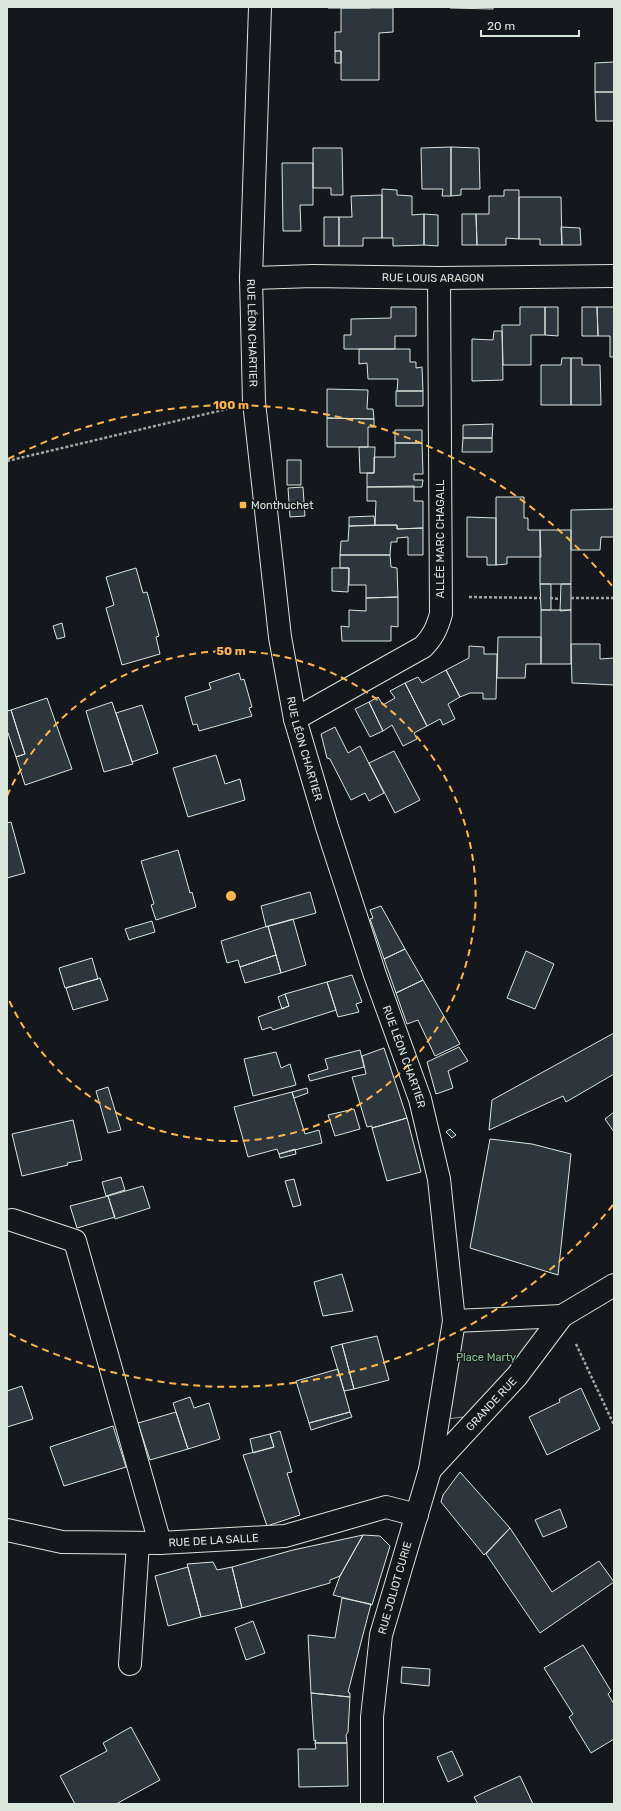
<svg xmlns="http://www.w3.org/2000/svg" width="621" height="1811" font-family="Rubik,sans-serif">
  <rect width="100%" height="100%" fill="#14181c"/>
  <path fill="#202428" stroke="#939e99" d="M549 1323 480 1415 447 1419 461 1329Z"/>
  <path fill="#2c363c" stroke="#d8e6dc" d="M328 7H370V8H328Z
    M450 7H493V9L450 8Z
    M341 8H393V32L379 33V80H341V51H335V32H341Z
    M335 51H341V63H335Z
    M614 62V92H595V63Z
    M595 92H614V121H596Z
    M451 147V196H442L443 189H422L421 148Z
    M451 147 479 148 480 189H461V195L451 196Z
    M313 148H342L343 195H331V188H313Z
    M282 163H313V205H300L301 231H283Z
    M382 189 397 190V195L412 196V215L424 214V245L393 246V238H382Z
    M504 190H519V239L506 238V245H477L476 214H489V196H504Z
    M382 195V238H363V246H339V217H352L351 196Z
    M519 197H561L562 245H540V239H519Z
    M424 214 438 215V246L424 245Z
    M462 214H476L477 245H462Z
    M324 217H339V246H324Z
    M561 227 580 228 581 245H562Z
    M391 307H416V336H395V349H344V335H351V319L391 318Z
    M520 307H545V335H531V365H503L502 325H520Z
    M545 307H558V336L545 335Z
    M582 307H597L598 336H582Z
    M597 307H614V357H610V336H598Z
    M494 331H502L503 380 472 381V339L493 340Z
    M359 349H410V362H416V368L422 367 423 391H397L398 379H368L367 363 359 364Z
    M562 358H571V405H541V365H561Z
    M571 358H582V365H600L601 405H571Z
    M327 389 368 390 367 409H373L374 419 327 418Z
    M396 391H423V406H396Z
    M327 418 374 419V427H368V447H327Z
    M493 424 492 438H463V425Z
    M395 430H422V443H395Z
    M463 438H492V452H462Z
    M395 443H422L423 474H414V480H423L422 487H367V473H374V457H395Z
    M359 447H375L374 473H360Z
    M287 460H301V485H287Z
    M414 486V501H423V528L397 529V525H375L376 501H367V487Z
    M303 487 305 516 290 517 288 488Z
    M496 497H524V518H528V530H540L541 557H507V564L496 565Z
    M614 509V537H601L600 550H571V510Z
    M374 516 375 525 349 526V517Z
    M467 517 496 518V565H487V557H467Z
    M397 525V529L423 528V555H408V537L397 538V542H391L390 555H340L341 541H348L349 526Z
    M540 530H571V584H540Z
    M340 555H390L391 567 397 568 398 597 366 598V585H349V568H340Z
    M136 568 143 593 147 592 159 636 156 637 160 654 122 665 106 608 114 605 106 577Z
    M332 568H349L348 592 332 591Z
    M540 584H551V610H541Z
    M561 584H571V610L560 611Z
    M398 597V627L391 626V641H342L341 626 349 627V610L366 611V598Z
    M541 610H571V664H541Z
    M62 623 65 637 57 639 53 626Z
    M498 637H541V664H526L525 678H497Z
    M571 644H600V659L614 658V685L572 683Z
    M469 646 484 647V654H497L496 699H483V693H470L460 697 446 670 469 658Z
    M446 670 460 697 448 704 455 719 443 725 440 719 427 726 405 683 418 677 422 683Z
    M239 673 241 680 244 679 252 707 249 708 252 716 199 731 197 724 193 725 185 697 211 689 209 683Z
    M405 683 427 726 414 733 417 739 403 746 392 725 383 731 369 702 378 697 383 705 395 698 390 691Z
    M47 698 72 769 25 785 16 757 25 754 11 710Z
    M112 702 133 764 104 772 86 711Z
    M369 702 383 731 370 737 355 709Z
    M142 705 158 753 132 762 116 713Z
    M11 710 25 754 16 757 7 730V711Z
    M335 727 348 753 360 746 384 793 369 801 365 793 351 800 330 759 327 758 321 734Z
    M394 751 420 800 395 813 369 763Z
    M216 755 225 784 240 779 245 800 188 817 173 768Z
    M11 822 25 873 7 878V823Z
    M178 850 190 893 192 892 196 907 156 920 151 905 154 904 141 861Z
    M310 892 316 913 266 927 261 906Z
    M381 906 405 949 384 959 370 919 373 918 370 910Z
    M293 919 306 965 281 973 268 926Z
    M152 921 155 932 129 940 125 929Z
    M268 926 276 955 240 967 238 960 227 963 221 941Z
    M405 949 423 980 396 993 384 959Z
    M526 951 554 964 535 1009 507 998Z
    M276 955 281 973 245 983 240 967Z
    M92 958 98 979 65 988 59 968Z
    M352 975 362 1002 356 1004 359 1012 338 1017 327 982Z
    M100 978 108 1000 73 1010 66 988Z
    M423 980 460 1044 435 1056 418 1020 407 1024 396 993Z
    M327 982 336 1010 273 1030 271 1027 262 1030 258 1017 289 1006 285 994Z
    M285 994 289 1006 282 1009 278 997Z
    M614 1033V1074L566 1102 563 1096 489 1130 492 1100Z
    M459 1047 468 1061 448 1071 453 1088 436 1094 427 1062Z
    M384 1048 407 1118 372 1128V1126L367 1127 352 1077 366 1074 362 1056Z
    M360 1050 364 1067 310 1081 308 1075 328 1069 325 1059Z
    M276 1052 281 1068 290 1064 296 1085 253 1096 244 1059Z
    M108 1087 121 1130 108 1133 96 1091Z
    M307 1088 308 1093 294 1098 292 1092Z
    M292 1092 305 1134 319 1130 322 1143 279 1154 277 1149 248 1157 234 1107Z
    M354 1109 360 1129 335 1136 328 1115Z
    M614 1112V1132L605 1119Z
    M407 1118 421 1172 387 1181 372 1128Z
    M73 1120 82 1160 67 1163 68 1165 22 1176 12 1134Z
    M450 1129 456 1135 452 1138 446 1132Z
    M490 1139 532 1144 571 1154 558 1275 470 1248Z
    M295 1149 296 1154 280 1158 279 1154Z
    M121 1177 125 1190 106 1196 102 1182Z
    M294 1179 301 1205 293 1207 285 1181Z
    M143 1186 150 1208 115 1219 108 1196Z
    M108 1196 115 1217 77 1228 70 1206Z
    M342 1274 353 1311 323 1316 314 1282Z
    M377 1336 389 1380 354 1389 342 1344Z
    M342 1344 354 1389 344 1391 331 1347Z
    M338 1369 350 1412 309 1423 296 1381Z
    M22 1386 33 1419 7 1427V1391Z
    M581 1388 600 1429 547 1455 529 1417 560 1402 559 1399Z
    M190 1397 194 1408 209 1403 220 1439 188 1449 173 1403Z
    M176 1412 188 1449 150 1460 138 1423Z
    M350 1412 352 1417 311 1430 309 1423Z
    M113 1426 126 1467 64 1486 50 1447Z
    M280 1431 292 1472 287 1473 300 1515 267 1526 243 1455 274 1447 270 1434Z
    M270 1434 274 1447 253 1453 250 1439Z
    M460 1472 510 1528 484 1555 441 1502 443 1495Z
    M560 1509 567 1527 543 1537 535 1520Z
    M510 1528 552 1592 599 1561 614 1582 540 1633 486 1554Z
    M363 1535 380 1536 390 1546 372 1605 333 1595 340 1576Z
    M363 1535 340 1576 330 1580V1583L242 1608 232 1567 293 1550Z
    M213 1562 217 1570 232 1567 242 1608 201 1617 187 1564Z
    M188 1567 201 1617 168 1626 155 1576Z
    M342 1598 371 1604 348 1692 350 1693V1697L311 1693 308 1635 335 1638Z
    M253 1621 265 1653 246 1660 235 1628Z
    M583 1645 611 1691 608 1694 614 1704V1739L591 1753 569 1717 573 1714 544 1668Z
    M402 1667 430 1669 429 1686 401 1683Z
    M311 1693 350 1697 348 1732 346 1735 347 1743H315L316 1740 314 1741Z
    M131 1727 160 1780 116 1804H75L60 1776 107 1751 103 1743Z
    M315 1743H347L348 1786 299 1787 298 1749H316Z
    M452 1751 463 1775 448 1782 437 1757Z
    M520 1776 533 1804H478L474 1797Z"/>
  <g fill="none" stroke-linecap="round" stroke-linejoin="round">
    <defs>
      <g id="minor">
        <path id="s1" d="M260 7 251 278 254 402 280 637 295 719 327 827 375 975 420 1099 439 1179 454 1321 430 1470 381 1635 372 1717V1804"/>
        <path id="s2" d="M251 278 313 276 439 278 614 276"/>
        <path d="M295 719 423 647C433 637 437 628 441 614L439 278"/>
        <path d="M12 1220 75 1241 160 1543"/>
        <path d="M454 1321 562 1316"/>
        <path id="s3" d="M430 1470 517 1376 562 1316 614 1285"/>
        <path id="s4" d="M7 1530 62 1542 160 1543 285 1536 386 1507 417 1515"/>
        <path d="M130 1664 138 1543"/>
      </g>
    </defs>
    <use href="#minor" stroke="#d8e6dc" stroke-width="24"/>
    <path stroke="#9da8a2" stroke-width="2.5" stroke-dasharray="3 2" stroke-linecap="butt" d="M7 461 227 409
      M469 597 541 598
      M550 598 560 599
      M571 598H614
      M576 1344 614 1425"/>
    <use href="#minor" stroke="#14181c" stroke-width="22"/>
  </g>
  <g fill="none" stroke="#ffb74d" stroke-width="2" stroke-dasharray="7 5">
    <path d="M7 796A245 245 0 1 1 7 996"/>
    <path d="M613 1205A491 491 0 0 1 8 1333M8 459A491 491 0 0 1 613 587"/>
  </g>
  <rect fill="#ffb74d" stroke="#14181c" stroke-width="1.5" x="239" y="501" width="8" height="8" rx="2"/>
  <g text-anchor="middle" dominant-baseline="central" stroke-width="3" stroke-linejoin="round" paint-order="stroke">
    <g font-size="11" fill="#d8e6dc" stroke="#14181c">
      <text stroke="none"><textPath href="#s2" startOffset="182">RUE LOUIS ARAGON</textPath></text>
      <text stroke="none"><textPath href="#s1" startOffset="326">RUE LÉON CHARTIER</textPath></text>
      <text transform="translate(440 539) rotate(-90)">ALLÉE MARC CHAGALL</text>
      <text stroke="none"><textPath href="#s1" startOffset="746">RUE LÉON CHARTIER</textPath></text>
      <text stroke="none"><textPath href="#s1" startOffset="1070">RUE LÉON CHARTIER</textPath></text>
      <text stroke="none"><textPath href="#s3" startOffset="90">GRANDE RUE</textPath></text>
      <text stroke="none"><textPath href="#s4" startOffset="208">RUE DE LA SALLE</textPath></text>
      <text transform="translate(395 1588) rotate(-74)">RUE JOLIOT CURIE</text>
    </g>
    <g font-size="11" fill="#d8e6dc" stroke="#14181c" text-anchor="start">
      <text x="251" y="505">Monthuchet</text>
    </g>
    <g font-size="11" fill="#8ac095" stroke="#14181c">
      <text x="486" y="1357">Place Marty</text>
    </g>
  </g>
  <circle cx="231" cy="896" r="6" fill="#ffb74d" stroke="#14181c" stroke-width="2"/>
  <g font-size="12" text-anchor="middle" font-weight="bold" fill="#ffb74d" stroke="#14181c" stroke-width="3" stroke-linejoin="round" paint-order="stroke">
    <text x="231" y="409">100 m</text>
    <text x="231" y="655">50 m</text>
  </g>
  <rect width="621" height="1811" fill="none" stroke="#d8e6dc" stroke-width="16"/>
  <path d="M481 30v6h98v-6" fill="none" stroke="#d8e6dc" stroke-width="2"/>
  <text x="487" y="30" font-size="12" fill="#d8e6dc" stroke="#14181c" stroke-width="3" paint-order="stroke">20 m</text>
</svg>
